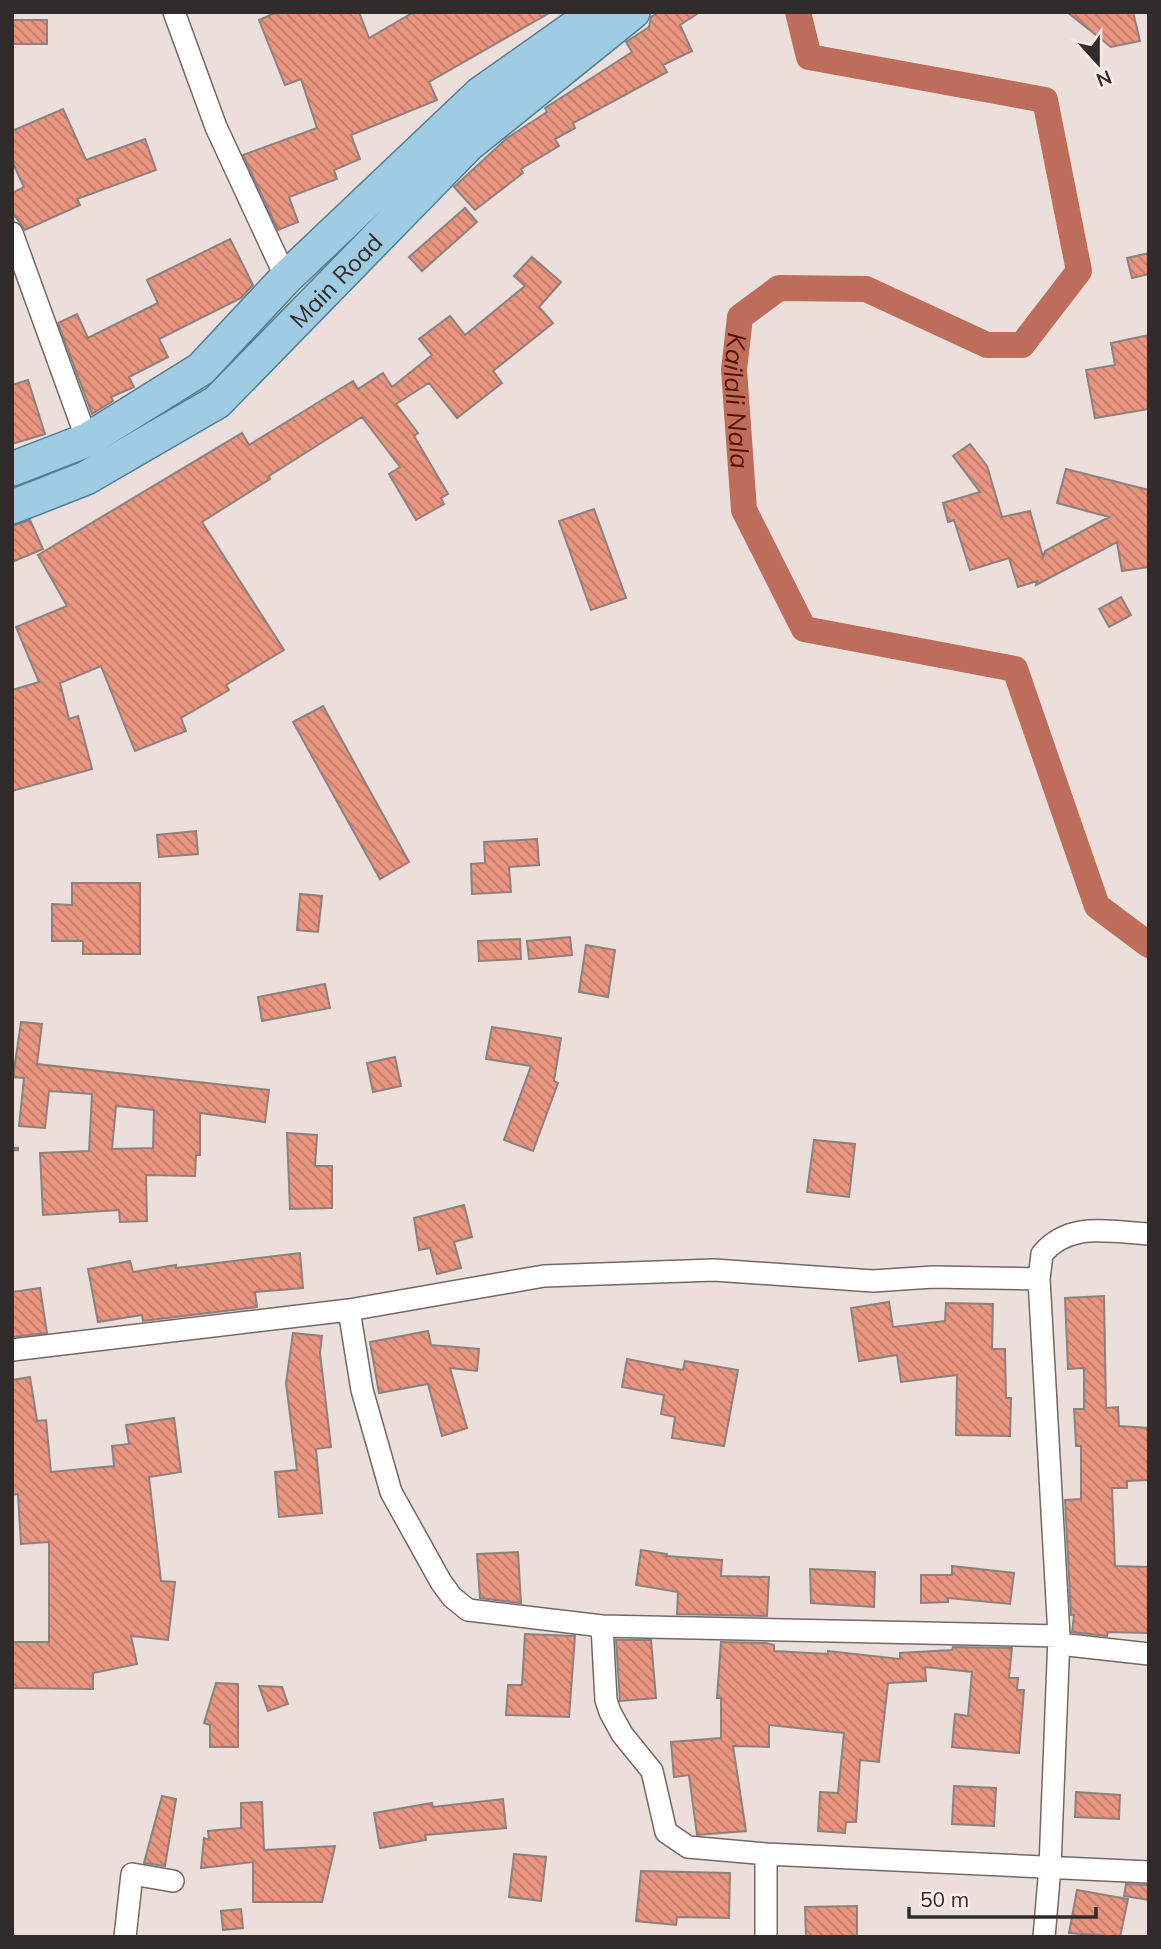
<svg xmlns="http://www.w3.org/2000/svg" width="1161" height="1949" font-family="Mulish,sans-serif">
  <defs>
    <pattern id="building-back-hatch" width="6" height="6" patternUnits="userSpaceOnUse" patternTransform="scale(1.75)"><rect width="6" height="6" fill="#e99580"/><path d="M-1 5l2 2M0 0l6 6M5-1l2 2" fill="none" stroke="#bd7a69"/></pattern>
  </defs>
  <rect width="100%" height="100%" fill="#ecdfdb"/>
  <g fill="none" stroke-linecap="round" stroke-linejoin="round">
    <path stroke="#bd6d5a" stroke-width="26" id="s1" d="M798 12 809 57 1045 100 1079 271 1022 345H987L866 289 779 288 740 317 734 370 744 510 804 629 1015 669 1097 906 1149 945"/>
  </g>
  <path fill="url(#building-back-hatch)" stroke="#8d817e" stroke-width="2" fill-rule="evenodd" d="M277 12H359L369 38 414 12H551L429 82 437 100 351 135 360 159 334 170 337 179 289 197 298 222 278 230 243 155 317 128 301 79 285 85 259 20Z
    M660 12H700L680 25 692 51 663 65 667 72 573 123 575 128 555 139 559 146 521 169 523 173 475 210 454 187 507 138 547 112 545 108 632 52 626 42 649 27 651 17Z
    M1067 12H1133L1140 41 1111 47Z
    M12 20H47V44H12Z
    M63 109 86 160 145 139 156 170 77 199 80 205 25 230 12 212V193L24 187 12 161V131Z
    M465 208 477 222 422 271 409 257Z
    M230 239 253 285 241 298 159 339 168 357 129 377 134 387 111 397 113 401 92 414 58 323 77 314 88 338 158 303 147 280Z
    M1149 253V274L1132 278 1127 258Z
    M532 257 561 282 539 307 553 323 493 371 502 383 457 418 429 383 396 404 418 433 414 436 448 494 441 498 444 504 416 520 389 474 400 467 362 417 269 476 270 479 202 522 284 650 226 685 229 690 181 718 186 731 135 751 101 666 60 683 69 719 78 716 92 769 12 791V690L39 682 16 627 67 606 38 555 242 433 249 445 353 381 358 389 383 373 392 387 432 355 419 339 450 316 465 335 525 286 514 276Z
    M1149 335V409L1095 418 1086 370 1115 365 1111 343Z
    M28 380 45 434 12 444V385Z
    M970 444 987 466 1002 517 1030 511 1043 557 1045 551 1109 517 1057 503 1066 469 1149 490V567L1122 571 1117 542 1036 585 1037 581 1018 587 1009 558 970 570 954 520 948 522 943 503 980 492 953 456Z
    M594 509 626 598 591 610 559 521Z
    M30 520 43 549 12 562V526Z
    M1121 597 1131 615 1109 627 1099 609Z
    M323 706 409 862 380 879 293 722Z
    M196 831 198 854 159 857 157 835Z
    M537 839 539 865 509 867 511 892 472 894 471 864 485 863 484 842Z
    M72 883H140V954H83V941H52V904L72 905Z
    M300 894 322 896 318 932 297 930Z
    M570 937 572 955 529 959 527 941Z
    M520 939 521 959 479 961 478 941Z
    M586 945 615 950 608 997 579 992Z
    M325 984 330 1008 262 1021 258 997Z
    M21 1022 42 1024 37 1064 269 1090 265 1122 200 1113V1155H196L195 1176 146 1175 147 1221 120 1222 119 1210 43 1215 40 1153 89 1151 92 1094 49 1091 45 1128 19 1126 24 1078 13 1077ZM116 1106 154 1110 153 1148 112 1149Z
    M492 1027 561 1038 554 1081 558 1083 533 1151 504 1140 531 1066 486 1059Z
    M395 1057 401 1086 373 1092 367 1063Z
    M287 1133 317 1135 315 1166H332V1208L290 1209Z
    M814 1140 855 1144 849 1197 807 1192Z
    M464 1205 472 1237 454 1242 461 1268 437 1274 430 1248 419 1250 414 1218Z
    M300 1253 303 1288 255 1292 257 1307 143 1321 142 1315 98 1322 88 1269 130 1261 133 1272 176 1265V1268Z
    M40 1288 47 1333 12 1337V1292Z
    M1104 1296 1106 1408 1118 1407 1119 1426 1149 1428V1480L1127 1481V1488H1112L1115 1566 1149 1567V1633L1108 1632 1107 1636 1072 1632 1074 1615H1071L1065 1500 1081 1499V1446H1076L1074 1409H1084V1368L1068 1369 1065 1298Z
    M889 1302 893 1327 945 1321 946 1303 993 1304 992 1349H1005L1006 1398H1011L1010 1436 956 1435 957 1375 901 1382 897 1355 859 1361 851 1308Z
    M428 1331 431 1345 479 1349 477 1371 450 1368 467 1428 442 1436 428 1384 379 1393 370 1342Z
    M293 1333 322 1336 320 1353 331 1447 316 1449 322 1513 279 1517 275 1472 297 1470 286 1383Z
    M627 1359 683 1370 685 1361 738 1370 724 1446 672 1438 675 1417 661 1414 664 1395 622 1387Z
    M30 1377 37 1421 46 1420 51 1472 114 1466 112 1446 129 1444 126 1425 174 1418 181 1472 149 1477 161 1581 175 1582 168 1640 131 1636 137 1664 93 1673V1689L12 1688V1642H49V1542L21 1544 18 1494 12 1495V1380Z
    M641 1550 667 1554 666 1556 722 1560 721 1576 769 1577 767 1616 677 1614 678 1592 636 1585Z
    M518 1552 521 1603 480 1598 477 1554Z
    M952 1566 1014 1573 1010 1604 948 1598V1602L921 1603V1575H952Z
    M810 1569 875 1572 874 1607 811 1603Z
    M525 1634 575 1636 569 1717 506 1715 508 1685H522Z
    M616 1640H651L656 1698 620 1701Z
    M721 1642 766 1643 774 1645V1651L828 1654V1651L900 1659V1653L952 1650 953 1647 1012 1648 1009 1678H1018L1017 1690H1024L1019 1753 952 1747 955 1714 968 1716 972 1672 925 1667 926 1681 888 1683 879 1762 860 1760 856 1822H846L845 1833 818 1831 820 1792 838 1793 844 1733 769 1725V1747L733 1746 746 1831 697 1835 689 1775 674 1777 671 1742 721 1738V1698H717Z
    M216 1683 238 1684V1747H210V1725L204 1723Z
    M259 1686 282 1687 288 1704 268 1711Z
    M954 1786 996 1788 994 1826 952 1824Z
    M1076 1792 1120 1795 1119 1819 1075 1817Z
    M162 1796 176 1799 165 1866 144 1863Z
    M503 1799 506 1828 425 1835 426 1840 380 1848 374 1813 432 1803 433 1807Z
    M262 1802 264 1850 335 1846 322 1902H253V1862L201 1868 204 1838 209 1840 208 1831 241 1828V1803Z
    M514 1854 546 1857 541 1901 509 1897Z
    M641 1871 730 1873 729 1918 677 1917 676 1925 636 1921Z
    M1126 1884 1149 1885V1900L1124 1896Z
    M1077 1890 1128 1899 1120 1937 1069 1933Z
    M857 1906V1937H806L805 1907Z
    M241 1909 243 1928 223 1930 221 1911Z"/>
  <g fill="none" stroke-linecap="round" stroke-linejoin="round">
    <defs>
      <path id="street" d="M174 12 216 127 286 278
        M12 233 87 440
        M1039 1279 1042 1254C1070 1221 1109 1232 1149 1234
        M349 1310 362 1390 391 1492 441 1582 452 1597 468 1610 602 1626 1059 1636 1050 1867 1044 1937
        M12 1350 349 1310 544 1276 714 1270 873 1281 933 1277 1039 1279 1059 1636
        M602 1626 606 1700 610 1712 622 1734 652 1771 666 1832 688 1847 766 1854
        M1059 1644 1149 1654
        M125 1937 132 1874 173 1881
        M766 1937V1854L1149 1872"/>
      <g id="primary">
        <path d="M12 469 87 440 201 369 286 278 480 94 596 12"/>
        <path id="s2" d="M12 507 86 478 217 402 468 145 633 12"/>
      </g>
    </defs>
    <use href="#street" stroke="#746865" stroke-width="24"/>
    <use href="#primary" stroke="#4f7e95" stroke-width="36"/>
    <path stroke="#877f7c" stroke-width="4.5" stroke-dasharray="7 3.5" stroke-linecap="butt" d="M12 1149H20"/>
    <use href="#street" stroke="#fff" stroke-width="21"/>
    <use href="#primary" stroke="#9fcce2" stroke-width="33"/>
  </g>
  <g text-anchor="middle" dominant-baseline="central" stroke-width="5" stroke-linejoin="round" paint-order="stroke">
    <g font-size="24" fill="#312c2b" stroke="#f9ece8">
      <text stroke="none"><textPath href="#s2" startOffset="401">Main Road</textPath></text>
    </g>
    <g font-size="26" font-style="italic" fill="#590f00" stroke="#f9ece8">
      <text stroke="none"><textPath href="#s1" startOffset="942">Kailali Nala</textPath></text>
    </g>
  </g>
  <rect width="1161" height="1949" fill="none" stroke="#312c2b" stroke-width="28"/>
  <g transform="translate(1098 63) rotate(159)" stroke="#f9ece8" stroke-width="5" paint-order="stroke">
  <path d="M0-5L12 26L0 18L-12 26Z" fill="#312c2b"/>
  <text y="-10" font-size="19" font-weight="bold" text-anchor="middle" fill="#312c2b">N</text>
  </g>
  <path d="M909 1907v10h187v-10" fill="none" stroke="#312c2b" stroke-width="3.5"/>
  <text x="920" y="1907" font-size="21" fill="#312c2b" stroke="#f9ece8" stroke-width="5" paint-order="stroke">50 m</text>
</svg>
